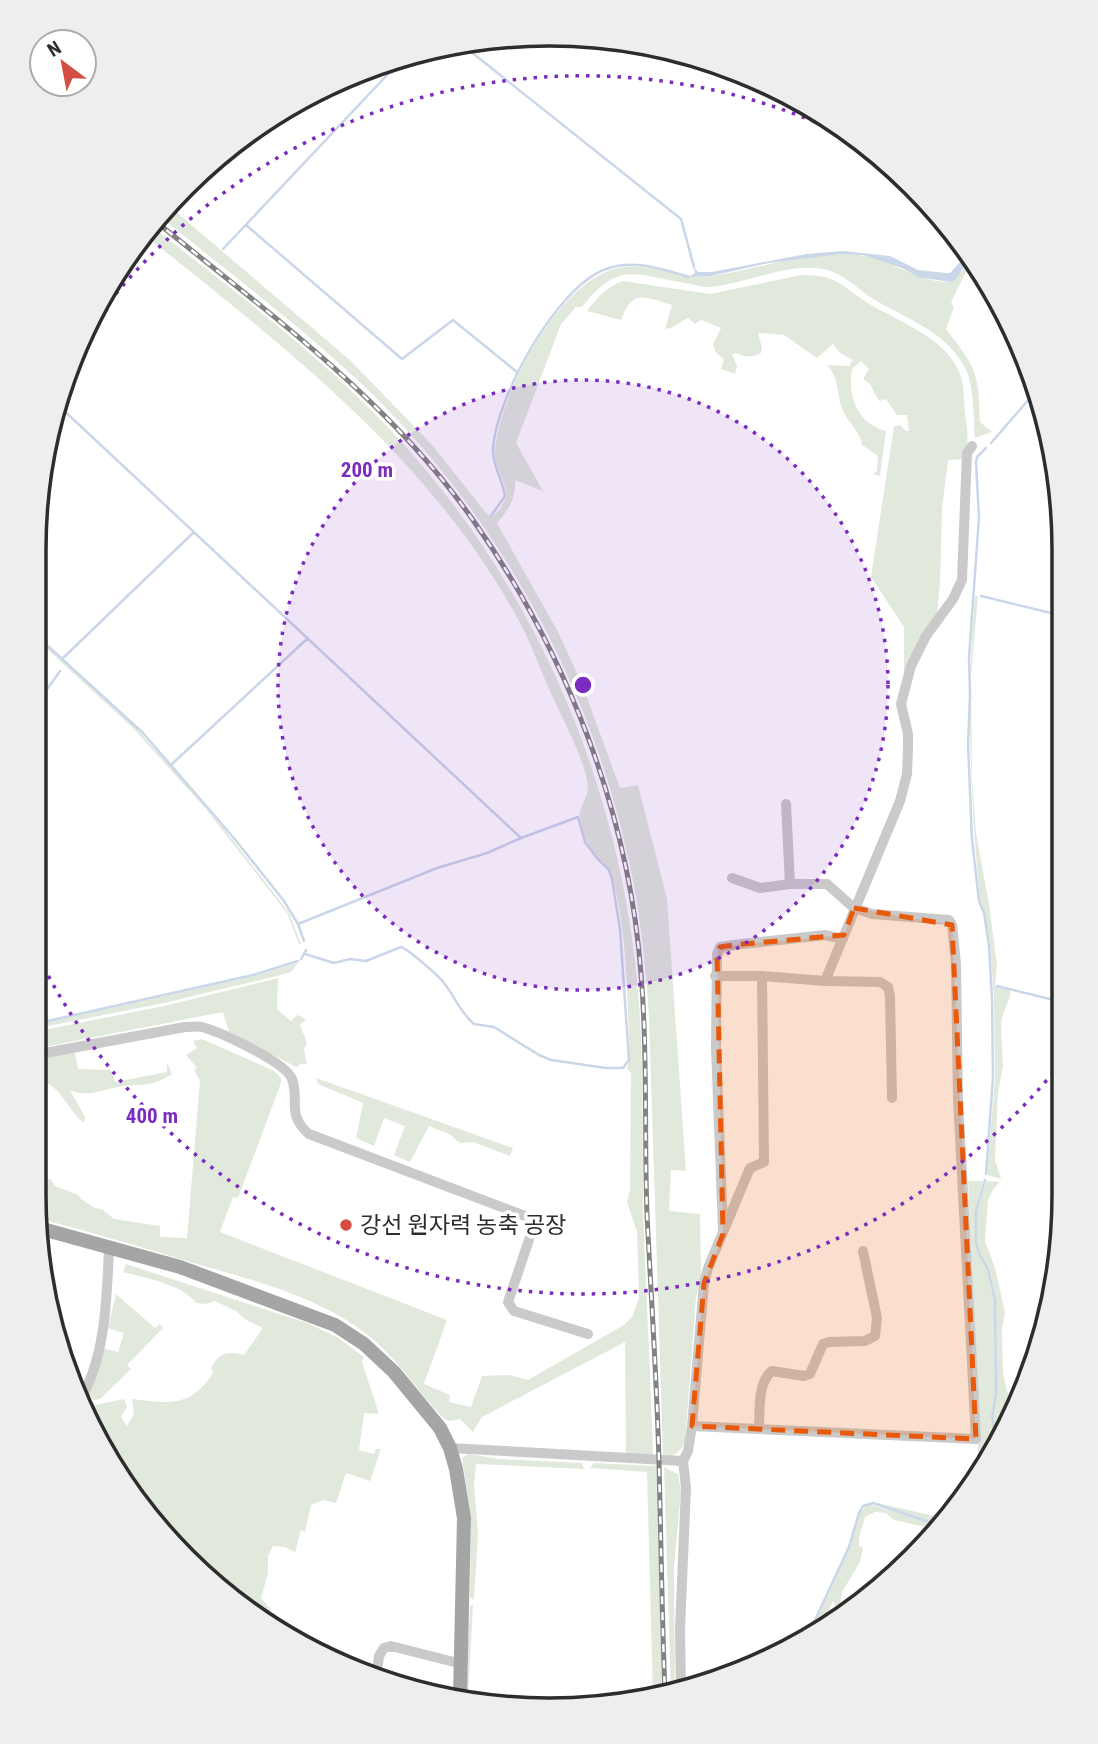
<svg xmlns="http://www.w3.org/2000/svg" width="1098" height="1744" font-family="'Roboto Condensed','Noto Sans KR',sans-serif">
  <rect width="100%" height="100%" fill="#fff"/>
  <path fill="#e1e9dc" d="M168 205 351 361 433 446 486 513 492 517 500 509 507 496C505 481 494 464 495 450 500 394 559 280 618 268 650 261 679 280 712 276 759 269 812 249 859 255 891 259 918 283 950 282L962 271 971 257 974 261 970 264 951 302 954 307 946 329C976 368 979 372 980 422L992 432 975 438C973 417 975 390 966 370 949 333 907 319 875 300 855 288 841 269 815 268 780 266 746 283 711 287 703 288 693 284 685 283 634 274 618 261 582 307H576L561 324 516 443 543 491 515 480C516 499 509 509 497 523L558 632 582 684 620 788 638 785 667 899 686 1171 671 1170 669 1211 700 1214 701 1278 696 1297 685 1442C680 1452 674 1458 663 1454L649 1016C645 961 640 906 627 853 588 679 497 516 370 392 304 328 229 273 158 215Z
    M150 225C234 291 323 357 396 436 530 581 612 766 635 961 646 1053 641 1145 644 1237 647 1310 651 1383 653 1456L626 1454 625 1342 482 1417 473 1432 460 1419 450 1421 444 1419C418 1392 398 1359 369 1336 321 1297 255 1281 197 1264 144 1248 91 1232 37 1218L33 1180 51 1179 55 1186 78 1195 81 1199 95 1208 102 1209 114 1219 160 1226V1237L187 1238 200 1081 194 1070 197 1068 186 1055 197 1048 193 1041 202 1039 274 1071 281 1078V1083L238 1198 233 1197 220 1232 447 1320 424 1384 450 1395 449 1402 471 1407 482 1376 509 1375 528 1380 624 1325 632 1317 639 1298 637 1232 627 1202 630 1190 631 1073 627 1068 630 1060C627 1000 628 934 612 876 610 865 599 860 593 851 586 843 581 828 580 817 578 808 588 798 588 787 586 761 560 714 549 689 538 663 528 636 514 612 424 452 282 345 142 233Z
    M801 275C840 274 843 289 873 306 902 323 947 339 960 374 964 386 964 400 965 412 967 428 970 443 964 459L948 460 942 509 940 583 937 615 904 683V627L871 577 894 426 900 425 906 431H909L907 415H897L886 399 879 401 870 384 863 379 869 369 861 361 852 369C847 396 858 424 886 431L880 476 873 474 877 471 878 456 862 445C861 432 849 424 843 411 836 393 840 379 827 365L849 366 853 360 840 353 833 344 817 358 784 335 758 333 762 348 761 353C751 358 746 357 736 353L732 354 737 366 735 374 721 369 724 359 716 353 713 344 721 328 701 320 695 324 688 318 671 328 665 329 672 305C644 297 633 288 621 320L587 311C597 298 607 286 623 281L710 294Z
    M975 596H978L971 675 972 778 976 833 989 904 997 965 995 986 1010 990V996L1002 1017 1001 1028 1003 1066 998 1093 995 1160 1001 1179 987 1175 995 1079 994 999 990 945 984 912 980 900C970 798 966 697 975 596Z
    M37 638 134 726 173 769 225 830 289 913 301 944H299L287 913 205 808 133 728 37 640Z
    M298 963 291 972 277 976 164 1003 34 1029V1025L254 976Z
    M278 978 277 1009 291 1021 297 1015 306 1019 300 1025 307 1043 304 1050 307 1064H301L296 1067 229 1032 223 1012 34 1049V1032L164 1006Z
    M67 1053H75L78 1069 111 1070 115 1082 167 1072V1062L172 1074C150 1088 143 1083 119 1087 101 1090 88 1098 70 1090L85 1117 84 1123C68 1111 57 1077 34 1081V1059Z
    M316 1078 513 1148 510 1156 473 1142 460 1143 449 1134 429 1126 410 1162 394 1155 405 1126 384 1118 374 1146 356 1138 363 1103 318 1084Z
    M968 1181H983L975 1211V1244L978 1255 987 1269 994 1300 995 1394 991 1417 995 1446 978 1475V1426Z
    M986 1181 1000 1182 994 1188 988 1200 985 1241 995 1268 1005 1312 1002 1329 1003 1374 1008 1394 1004 1416 1005 1428 996 1443 993 1417 997 1394 996 1300 989 1268 979 1254 977 1244V1211Z
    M126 1264 307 1323 337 1337 364 1357 362 1362 379 1414 364 1413 359 1450 374 1454 376 1449H381L370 1481 346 1473 336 1503 323 1500 311 1505 305 1532 301 1530 295 1552 284 1547 273 1546 268 1556V1573L261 1598 272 1611 260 1612 257 1616 235 1604 120 1482 81 1403 83 1401 91 1406 124 1399 127 1407 121 1417 127 1426 134 1414 132 1399C167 1403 190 1409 213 1373L211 1368C219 1352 229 1351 244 1355L263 1328 246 1320 236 1311 215 1301 206 1304 196 1303C182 1284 145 1278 123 1272Z
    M116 1294 155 1328 160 1324 163 1328 127 1365 131 1369 100 1399 94 1400 88 1394 102 1348 118 1352 124 1333 108 1328Z
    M469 1454 499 1459 582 1463 584 1469 476 1464 474 1484 478 1534 474 1600 470 1597 471 1518 462 1458Z
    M594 1463 657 1466 662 1696 653 1697 647 1472 590 1468Z
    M664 1467 678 1474 681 1492 674 1566 675 1694 671 1695Z
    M873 1502 948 1519 943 1523 926 1520Z
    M868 1504 941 1525 935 1529 894 1520 886 1513 875 1512 865 1517 859 1537V1546L863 1548 860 1562 842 1592 839 1612 833 1601 820 1631 815 1633 816 1620 850 1547 859 1513Z
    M473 1605 468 1697H465L470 1606Z"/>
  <path fill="#cad7e8" d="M843 251 890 256 918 270 946 273H950L968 253 971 257 955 280 950 282 918 277 902 268 863 255 840 254 769 263 711 276 689 277 695 273 694 267 698 272H712L806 254Z"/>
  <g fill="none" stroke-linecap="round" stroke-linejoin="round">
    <path stroke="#cad7e8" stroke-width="2.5" d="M460 43 681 219 694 267
      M246 225 402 359 453 320 518 373
      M223 249 405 56
      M58 405 521 838 578 817 585 842 596 857 609 870 612 879 620 929 629 1060 623 1068H606L551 1060 539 1055 494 1027 474 1024C460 1012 455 997 444 983 439 976 409 950 401 947L366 961 350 959 334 963 305 954
      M991 443 1037 390
      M986 448 977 457 976 463 979 517 969 657 970 695 968 744 972 839 979 901 984 913 989 946 992 999 993 1077 986 1174
      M491 516 505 496C503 481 492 464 493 449 496 398 556 287 606 269 635 259 661 269 689 277
      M981 596 1063 616
      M37 636 62 659 194 532
      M62 659 143 733 233 837 284 901 298 924 437 868 487 853 521 838
      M36 705 60 671
      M172 764 308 638
      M298 924 304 941
      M301 959 306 950
      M997 986 1062 1002
      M34 1024 253 975 298 961
      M985 1180 976 1211V1243L979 1254 988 1269 995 1300 996 1394 992 1417 996 1444
      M814 1633 815 1620 849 1547 859 1513 863 1506 873 1503 926 1521 942 1524"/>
    <path stroke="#cacaca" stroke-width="10" d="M786 804 790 884
      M715 976H762
      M825 981 880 982 888 987 890 996 892 1098
      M34 1055 185 1027C191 1027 196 1026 202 1027 220 1032 286 1062 292 1079 300 1102 286 1114 309 1134L533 1219 534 1225 508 1302 514 1311 588 1334
      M723 1230 716 1047 717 954 720 947 733 945 825 935 843 939
      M80 1400C106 1357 107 1295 109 1247
      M692 1426 976 1439 958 1099 956 964 952 925 949 920 872 914 854 908 827 884H790L760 888 732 878
      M759 1429C760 1411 757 1383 772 1371L804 1376 810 1374 823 1344 829 1342 865 1341 875 1336 877 1318 863 1251
      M450 1448 683 1461 688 1451 692 1426 704 1283 708 1268 750 1168 764 1162 762 976 825 981 900 801 907 774 908 748V734L901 704 911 666 926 636 953 599 962 580 967 453 972 446
      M376 1680 379 1656 384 1648 391 1646 462 1664
      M681 1693 680 1629 686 1488 683 1461"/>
    <path stroke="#a5a5a5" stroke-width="14" d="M39 1228 180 1267 335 1325 364 1344 394 1372 440 1428 450 1448 456 1469 464 1518 460 1696"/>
    <defs>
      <path id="rail" d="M154 220C267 312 388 399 473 520 566 652 629 812 641 974 648 1054 644 1134 647 1214 651 1297 657 1380 659 1463 661 1541 662 1618 665 1695"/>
    </defs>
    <use href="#rail" stroke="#828282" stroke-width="5"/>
    <use href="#rail" stroke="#fff" stroke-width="2.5" stroke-dasharray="8" stroke-linecap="butt"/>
  </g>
  <path fill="#e8590c" fill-opacity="0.2" stroke="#e8590c" stroke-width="5" stroke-dasharray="14 9" stroke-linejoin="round" d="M854 908 952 925 976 1439 692 1426 704 1283 723 1234 717 954 720 947 733 945 844 935Z"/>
  <circle cx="583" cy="685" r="305" fill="#7b2cbf" fill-opacity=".12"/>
  <g fill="none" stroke="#7b2cbf" stroke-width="3.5" stroke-dasharray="3.5 7">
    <circle cx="583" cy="685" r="305"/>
    <path d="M1060 1064A609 609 0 0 1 36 952M72 353A609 609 0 0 1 874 150"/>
  </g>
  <circle fill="#d34e40" stroke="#fff" stroke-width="2.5" cx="346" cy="1225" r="7"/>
  <g text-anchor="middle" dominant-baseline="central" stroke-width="7" stroke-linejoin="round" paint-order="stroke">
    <g font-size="23" fill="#2d2d2d" stroke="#fff" text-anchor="start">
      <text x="360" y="1225">강선 원자력 농축 공장</text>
    </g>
  </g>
  <path d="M0 0H1098V1744H0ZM549 46H549A503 503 0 0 1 1052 549V1195A503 503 0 0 1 549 1698H549A503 503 0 0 1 46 1195V549A503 503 0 0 1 549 46Z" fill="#eee" fill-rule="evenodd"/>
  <path fill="none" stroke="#2d2d2d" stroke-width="3.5" d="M549 46H549A503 503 0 0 1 1052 549V1195A503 503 0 0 1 549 1698H549A503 503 0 0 1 46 1195V549A503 503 0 0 1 549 46Z"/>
  <circle cx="583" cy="685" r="10" fill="#7b2cbf" stroke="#fff" stroke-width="3.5"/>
  <g font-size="21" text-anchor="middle" font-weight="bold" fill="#7b2cbf" stroke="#fff" stroke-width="7" stroke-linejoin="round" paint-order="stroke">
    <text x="367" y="477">200 m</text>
    <text x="152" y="1123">400 m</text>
  </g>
  <g transform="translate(63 63) rotate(328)"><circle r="33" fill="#ffffff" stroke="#ababab" stroke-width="2"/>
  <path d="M0-5L12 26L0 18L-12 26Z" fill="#d34e40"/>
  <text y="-10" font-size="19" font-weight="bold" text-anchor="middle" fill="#2d2d2d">N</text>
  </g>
</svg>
